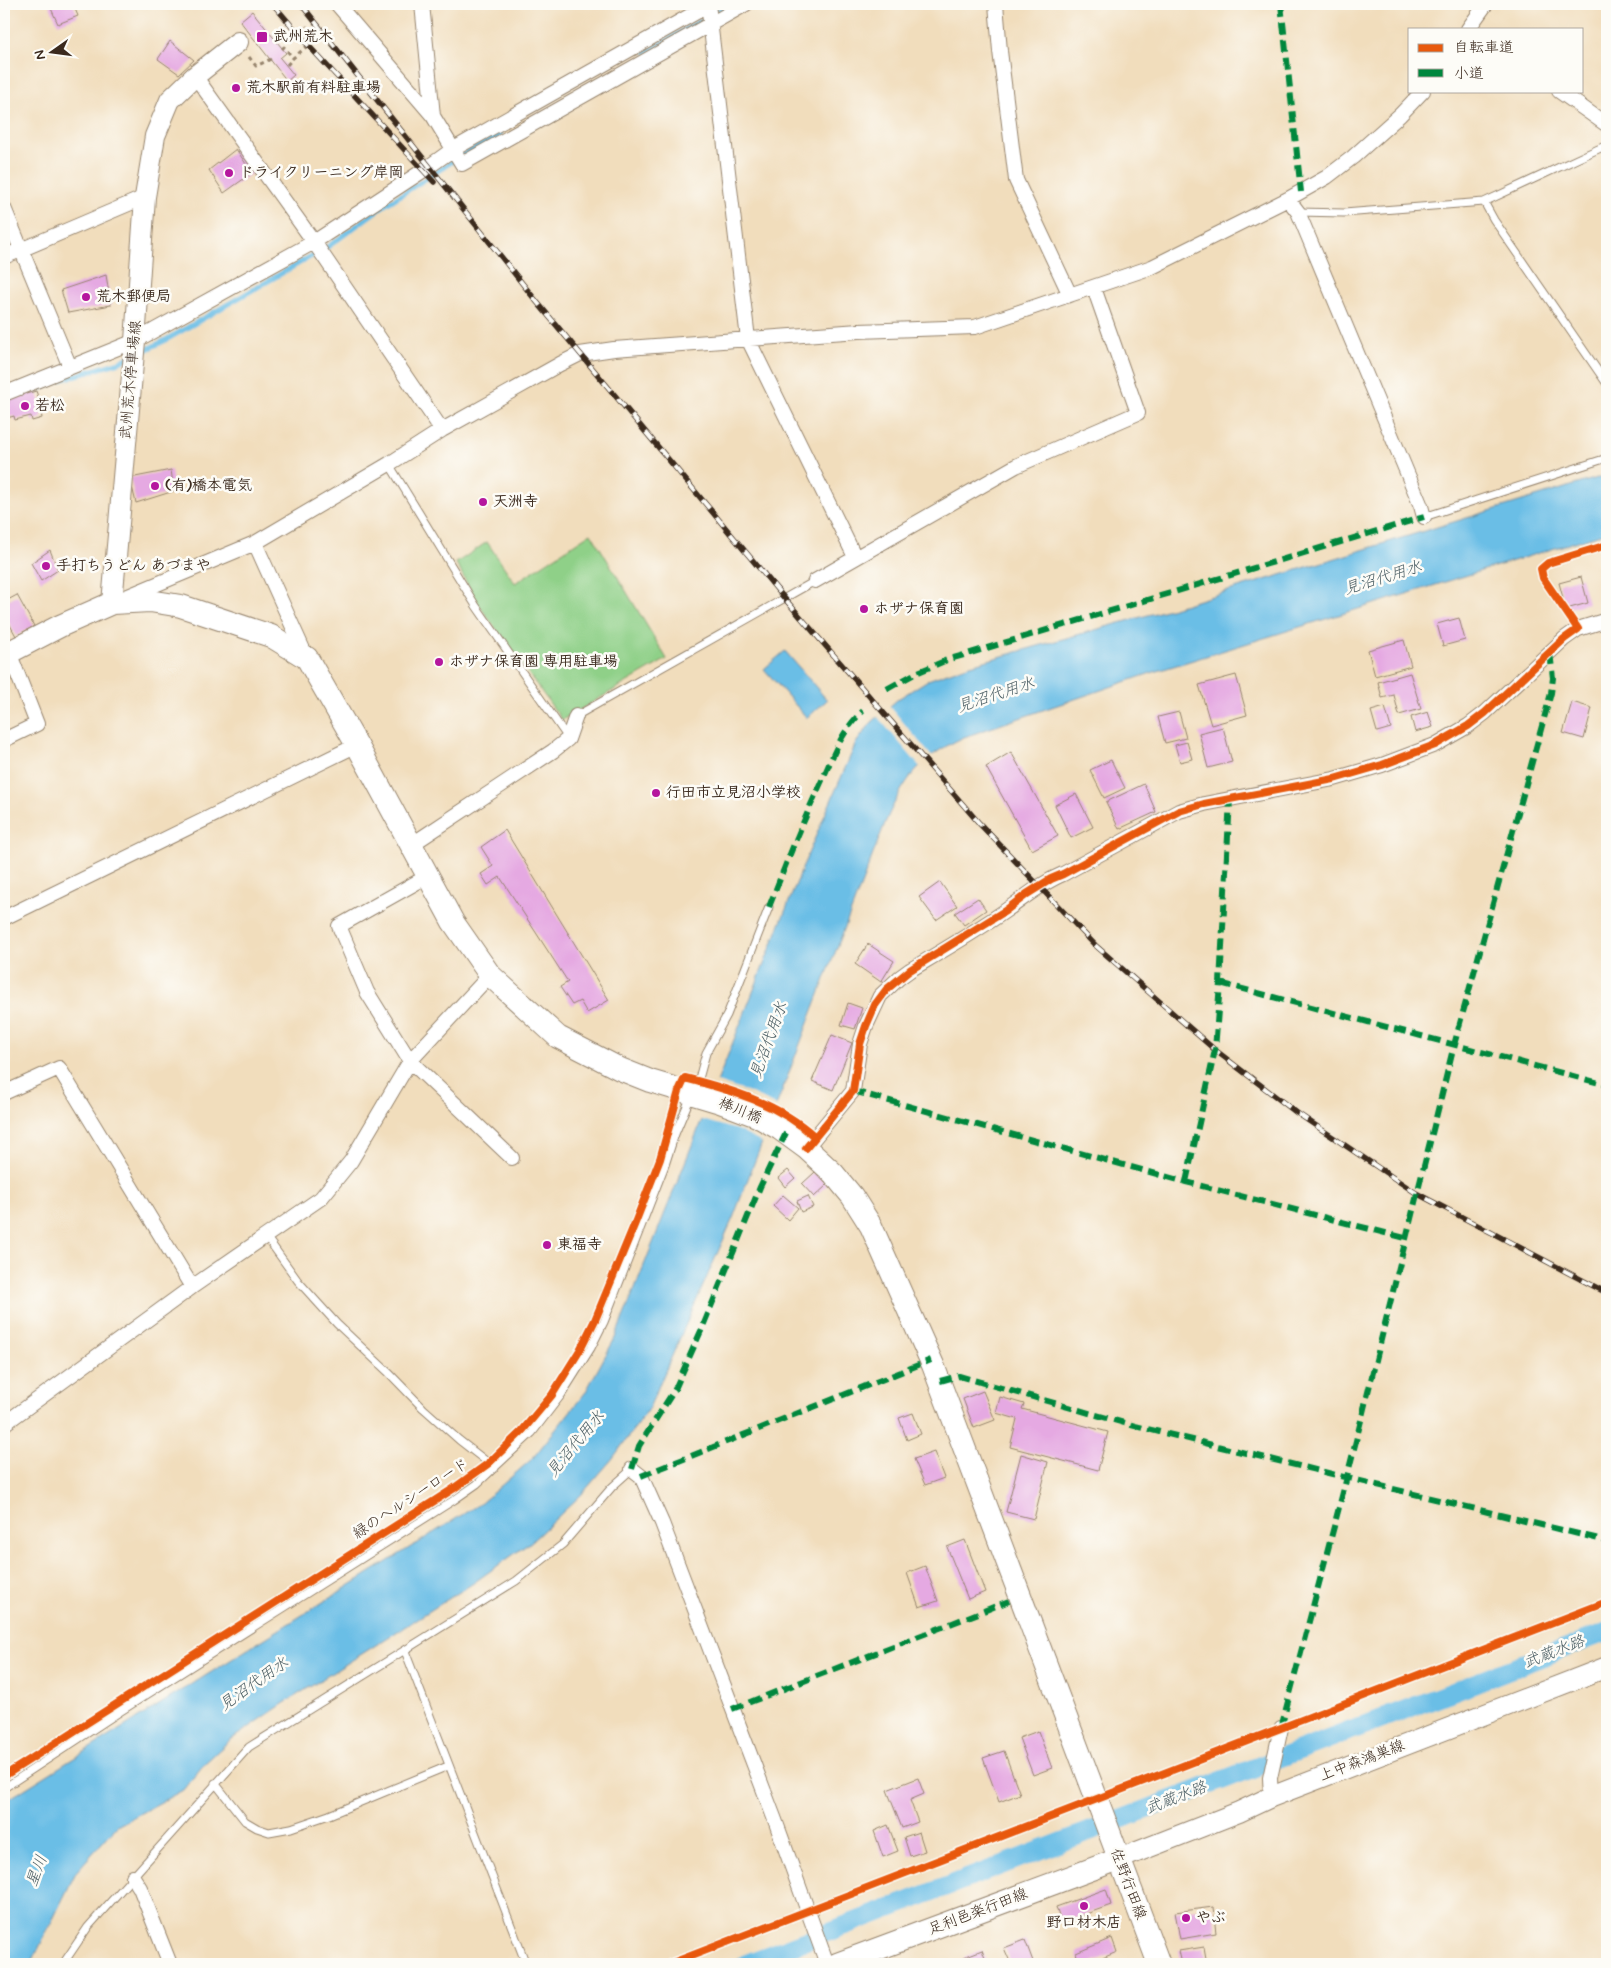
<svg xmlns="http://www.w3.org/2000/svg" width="1611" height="1968" font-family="Mynerve,'Klee One',sans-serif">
  <rect width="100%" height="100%" fill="#fdfcf7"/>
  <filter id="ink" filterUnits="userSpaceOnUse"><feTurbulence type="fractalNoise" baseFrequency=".02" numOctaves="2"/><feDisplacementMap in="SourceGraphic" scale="10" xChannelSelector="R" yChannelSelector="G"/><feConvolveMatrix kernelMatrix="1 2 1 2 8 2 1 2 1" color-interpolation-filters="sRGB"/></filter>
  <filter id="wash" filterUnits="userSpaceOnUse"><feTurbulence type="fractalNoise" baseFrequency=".0096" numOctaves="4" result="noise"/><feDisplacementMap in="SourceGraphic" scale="20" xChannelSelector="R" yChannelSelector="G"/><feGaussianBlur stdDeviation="1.12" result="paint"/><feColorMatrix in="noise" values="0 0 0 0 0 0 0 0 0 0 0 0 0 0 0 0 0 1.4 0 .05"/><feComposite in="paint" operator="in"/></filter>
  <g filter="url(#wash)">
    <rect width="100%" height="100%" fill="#f1ddbc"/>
    <path fill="#8fd088" stroke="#657d53" d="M591 533 667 659 562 720 478 604 456 563 487 542 515 583Z"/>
    <path fill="#6abee6" stroke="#527482" d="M1607 475V532L1151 673 964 737C918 759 905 778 885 823L733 1218 649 1408 613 1458 581 1495 531 1542 472 1584 283 1704 229 1741 205 1763 183 1790 117 1826 76 1872 31 1964H4V1802L481 1503 532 1459 585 1393 615 1338 808 854 856 743 871 723 898 699 928 680 967 666 1173 608Z
      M785 651 827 700 807 718 764 669Z"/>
    <path fill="#f1ddbc" d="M888 704 933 758 921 768 876 715Z
      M714 1081 754 1094 778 1107 764 1144 737 1130 699 1119Z"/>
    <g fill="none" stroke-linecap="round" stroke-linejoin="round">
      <path stroke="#6abee6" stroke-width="5" d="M646 52 730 4
        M139 353 164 341 329 246 382 207 464 154 500 135
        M25 395 60 380 120 362 129 357
        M4 405 15 400"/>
      <path stroke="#6abee6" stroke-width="19" d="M745 1964 1607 1632"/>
    </g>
    <g id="blocks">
      <path fill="#e5a9e2" d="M49 4H73L78 16 58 24Z
        M252 11 286 53 280 58 294 75 287 81 240 21Z
        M170 41 194 60 179 74 158 59Z
        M236 149 252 173 224 193 209 170Z
        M106 275 111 305 68 313 61 290Z
        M25 391 26 394 36 391 44 413H41L42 418 32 421 31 416 15 420 14 416 7 418 4 405 9 403 8 399Z
        M171 470 174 491 136 503 130 478Z
        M50 550 58 570 41 581 31 563Z
        M1581 577 1588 603 1566 609 1559 583Z
        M17 595 34 626 16 636 4 614V602Z
        M1459 618 1465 640 1443 646 1437 624Z
        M1404 640 1411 666 1375 676 1368 650Z
        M1410 673 1421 709 1399 715 1394 695 1382 698 1378 682Z
        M1236 675 1247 715 1211 725 1199 685Z
        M1572 702 1592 708 1584 739 1563 733Z
        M1385 707 1391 728 1377 732 1371 711Z
        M1179 712 1186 738 1165 743 1158 717Z
        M1428 712 1433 727 1415 732 1411 717Z
        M1223 727 1232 762 1208 768 1199 733Z
        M1187 742 1192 759 1180 762 1175 745Z
        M1011 752 1058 836 1032 850 986 767Z
        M1111 760 1125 788 1104 798 1090 770Z
        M1144 784 1156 812 1119 829 1106 802Z
        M1076 794 1093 827 1071 838 1055 805Z
        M505 830 609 1000 587 1013 580 1001 572 1005 560 987 568 982 500 877 488 885 481 874 493 866 481 847Z
        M940 882 957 906 936 920 919 897Z
        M978 898 986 910 964 925 955 913Z
        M868 944 894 961 881 982 855 964Z
        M848 1003 862 1008 855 1029 841 1025Z
        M832 1035 852 1043 833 1090 812 1081Z
        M788 1170 795 1178 785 1187 778 1178Z
        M815 1172 827 1185 814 1197 802 1184Z
        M783 1195 798 1208 788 1220 773 1206Z
        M808 1196 813 1207 801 1212 797 1201Z
        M983 1391 995 1420 974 1428 963 1399Z
        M1000 1397 1024 1404 1022 1409 1108 1432 1098 1470 1010 1447 1017 1419 996 1413Z
        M913 1413 921 1434 907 1440 899 1418Z
        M934 1452 944 1478 925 1485 914 1459Z
        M1021 1454 1048 1462 1034 1519 1006 1512Z
        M965 1540 985 1592 968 1599 947 1547Z
        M925 1566 938 1601 919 1607 907 1573Z
        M1038 1731 1052 1768 1033 1775 1019 1738Z
        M1004 1751 1020 1794 999 1802 983 1758Z
        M918 1778 924 1794 910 1800 918 1822 902 1828 887 1790Z
        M888 1825 898 1851 883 1857 874 1831Z
        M919 1832 925 1851 910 1856 904 1837Z
        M1106 1889 1111 1905 1061 1923 1056 1907Z
        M1213 1907 1216 1933 1180 1939 1175 1912Z
        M1112 1938 1117 1952 1088 1964H1080L1076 1953Z
        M1025 1940 1034 1964H1011L1004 1948Z
        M1204 1947 1207 1964H1182L1179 1951Z
        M982 1950 987 1964H967L964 1957Z"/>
    </g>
  </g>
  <g filter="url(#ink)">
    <use href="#blocks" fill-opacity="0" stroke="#96846d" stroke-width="1"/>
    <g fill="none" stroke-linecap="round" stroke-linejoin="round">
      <defs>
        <path id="service" d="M1484 202 1494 220 1607 384
          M1298 212 1344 213 1484 202 1607 145
          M389 464 476 606 568 738
          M1424 517 1607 458
          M576 716 815 581
          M265 1235 298 1281 337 1324 389 1373 423 1408 459 1440 495 1468
          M405 1651 526 1964
          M215 1783 245 1821 257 1828 269 1832 291 1828 329 1815 448 1766
          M4 1788 121 1711 454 1500 477 1484 532 1433 562 1394 591 1348 604 1322 665 1165 675 1134 700 1075 706 1053 727 1015 769 907
          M63 1964 88 1927 249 1747 516 1581 563 1544 612 1487 632 1469
          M670 1964 1607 1602"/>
        <path id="minor" d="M337 4 433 116
          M422 4 433 116 462 164 746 4
          M708 4 748 339 855 557
          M996 4 1000 51 1016 180 1070 295
          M1468 29 1486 4
          M195 76 314 242 442 430
          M1559 91 1607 125
          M1288 199 1298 212 1421 506 1424 517
          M4 208 70 367
          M4 257 145 197
          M4 394 135 341 314 242 424 170 452 150 709 5
          M255 543 306 656
          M815 581 1016 466 1138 413 1094 288
          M126 597 255 543 389 464 442 430 560 364 580 354 614 349 859 331 975 327 1152 267 1288 199 1327 177 1353 157 1400 115 1423 91
          M4 740 37 724 9 652
          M411 845 553 751 568 739 576 716
          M428 876 339 926 367 992 410 1061 512 1158
          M4 918 357 745
          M4 1093 59 1068 192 1287
          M806 1148 853 1091 860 1044 866 1026 880 996 899 978 910 970C942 951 975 932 1005 911 1024 898 1041 883 1063 874L1179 811 1204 804 1334 779 1382 765 1435 745 1468 726 1485 713 1564 639 1578 629 1607 620
          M4 1424 192 1287 321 1198 351 1161 410 1061 490 975
          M632 1469 641 1476 662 1523 775 1820 827 1964
          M1271 1797 1270 1778 1281 1728
          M133 1877 140 1888 170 1964"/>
        <path id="secondary" d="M112 603 135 341 145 197 155 136 170 100 195 76 238 42
          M1119 1859 1239 1812 1271 1797 1607 1667"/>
        <path id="primary" d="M4 655 60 626 112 603 150 601 181 606 271 636 307 658 357 745 453 922 490 975 558 1037 620 1069 650 1081 720 1102 757 1116 780 1129 806 1148 833 1173 852 1196 871 1226 933 1365 1159 1964
          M837 1964 1119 1859"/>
      </defs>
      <use href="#service" stroke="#96846d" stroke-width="9"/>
      <use href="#minor" stroke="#96846d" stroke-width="16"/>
      <use href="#secondary" stroke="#96846d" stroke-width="22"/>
      <use href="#primary" stroke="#96846d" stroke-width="24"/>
      <path stroke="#96846d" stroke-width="3" stroke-dasharray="4 4" stroke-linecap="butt" d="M282 49 284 47 293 58 317 38 306 26
        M249 57 256 66 271 59
        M287 65 293 58"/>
      <use href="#service" stroke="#fff" stroke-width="7"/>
      <use href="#minor" stroke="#fff" stroke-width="14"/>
      <use href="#secondary" stroke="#fff" stroke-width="20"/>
      <use href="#primary" stroke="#fff" stroke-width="22"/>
      <defs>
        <path id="rail" d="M273 4 308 45 434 182
          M301 4 537 302 785 599 979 823 1095 945 1215 1050 1297 1113 1416 1193 1607 1293"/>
      </defs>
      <use href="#rail" stroke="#3b2a1e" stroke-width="5.5"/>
      <use href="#rail" stroke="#fdfcf7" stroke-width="4" stroke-dasharray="11" stroke-linecap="butt"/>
      <path stroke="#00873e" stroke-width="6" stroke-dasharray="12 6" stroke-linecap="butt" d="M1281 4 1301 192
        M887 689 916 673 947 660 1424 517
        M769 907C786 863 804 819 824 776 834 753 843 729 863 711
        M1220 983 1607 1085
        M853 1091 1186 1182 1405 1238
        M1186 1182 1215 1050 1220 983 1230 799
        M940 1381 959 1376 1135 1426 1607 1541
        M632 1469 639 1446 675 1389 701 1331 760 1187 786 1133
        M641 1476 931 1360
        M732 1709 1009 1601
        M1281 1728 1347 1477 1454 1045 1551 693 1553 678 1550 652"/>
      <defs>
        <path id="cycleway" d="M806 1148 853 1091 860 1044 866 1026 875 1005 887 989 910 970 1005 911 1027 894 1051 879 1063 874 1179 811 1204 804 1334 779 1382 765 1435 745 1468 726 1485 713 1564 639 1578 629 1543 578 1541 569 1548 563 1607 545
          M4 1776 453 1489 489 1463 522 1431 552 1395 580 1350 595 1320 635 1223 660 1159 679 1091 685 1078C732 1090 779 1104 815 1137
          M670 1964 1607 1602"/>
      </defs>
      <use href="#cycleway" stroke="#fdfcf7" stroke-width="11"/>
      <use href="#cycleway" stroke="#e8590c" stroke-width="8"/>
    </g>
  </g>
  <g fill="#b5179e" stroke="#fdfcf7" stroke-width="2">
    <rect x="256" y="31" width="12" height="12" rx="2.5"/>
    <circle cx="236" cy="88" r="5"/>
    <circle cx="229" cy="173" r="5"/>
    <circle cx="86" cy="297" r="5"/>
    <circle cx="25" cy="406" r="5"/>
    <circle cx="155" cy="486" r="5"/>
    <circle cx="483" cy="502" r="5"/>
    <circle cx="46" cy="566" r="5"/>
    <circle cx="864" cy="609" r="5"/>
    <circle cx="439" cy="662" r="5"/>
    <circle cx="656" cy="793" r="5"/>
    <circle cx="547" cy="1245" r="5"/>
    <circle cx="1084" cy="1906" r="5"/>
    <circle cx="1186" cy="1918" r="5"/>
  </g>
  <g text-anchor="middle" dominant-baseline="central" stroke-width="5" stroke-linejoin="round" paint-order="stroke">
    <g font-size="15" font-weight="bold" fill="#3b2a1e" stroke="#fdfcf7" text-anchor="start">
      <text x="273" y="37">武州荒木</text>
      <text x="246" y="88">荒木駅前有料駐車場</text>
      <text x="239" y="173">ドライクリーニング岸岡</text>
      <text x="96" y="297">荒木郵便局</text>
      <text x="35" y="406">若松</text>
      <text x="165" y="486">(有)橋本電気</text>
      <text x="493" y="502">天洲寺</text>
      <text x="56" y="566">手打ちうどん あづまや</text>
      <text x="874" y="609">ホザナ保育園</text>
      <text x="449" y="662">ホザナ保育園 専用駐車場</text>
      <text x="666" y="793">行田市立見沼小学校</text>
      <text x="557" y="1245">東福寺</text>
      <text x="1196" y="1918">やぶ</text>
      <text x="1084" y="1923" text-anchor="middle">野口材木店</text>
    </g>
    <g font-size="15" fill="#3b2a1e" stroke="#fdfcf7">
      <text transform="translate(131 380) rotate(-85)">武州荒木停車場線</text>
      <text transform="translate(740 1111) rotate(22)">棒川橋</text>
      <text transform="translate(411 1499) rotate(-33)">緑のヘルシーロード</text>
      <text transform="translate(1362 1761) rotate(-21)">上中森鴻巣線</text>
      <text transform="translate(1128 1884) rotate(69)">佐野行田線</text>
      <text transform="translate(978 1912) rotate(-21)">足利邑楽行田線</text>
    </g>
    <g font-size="16" font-style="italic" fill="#4b5e64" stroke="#fdfcf7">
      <text transform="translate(1383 578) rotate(-17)">見沼代用水</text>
      <text transform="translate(996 695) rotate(-18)">見沼代用水</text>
      <text transform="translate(769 1040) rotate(-70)">見沼代用水</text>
      <text transform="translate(576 1444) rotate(-50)">見沼代用水</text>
      <text transform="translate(1554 1652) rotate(-21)">武蔵水路</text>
      <text transform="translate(254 1684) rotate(-35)">見沼代用水</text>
      <text transform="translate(1176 1798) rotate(-21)">武蔵水路</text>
      <text transform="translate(37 1871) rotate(-69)">星川</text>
    </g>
  </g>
  <rect width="1611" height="1968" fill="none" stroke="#fdfcf7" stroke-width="20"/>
  <rect x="1408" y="28" width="175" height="65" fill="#fdfcf7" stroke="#afa8a0"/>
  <rect x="1418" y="44" width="25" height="8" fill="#e8590c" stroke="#afa8a0"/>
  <text x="1454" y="52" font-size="15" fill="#3b2a1e">自転車道</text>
  <rect x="1418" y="69" width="25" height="8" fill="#00873e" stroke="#afa8a0"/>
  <text x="1454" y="78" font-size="15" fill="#3b2a1e">小道</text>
  <g transform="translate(52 52) rotate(256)" stroke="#fdfcf7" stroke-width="4" paint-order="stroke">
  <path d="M0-4L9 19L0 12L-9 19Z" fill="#3b2a1e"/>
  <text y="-8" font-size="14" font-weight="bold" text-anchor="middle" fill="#3b2a1e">N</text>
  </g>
</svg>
